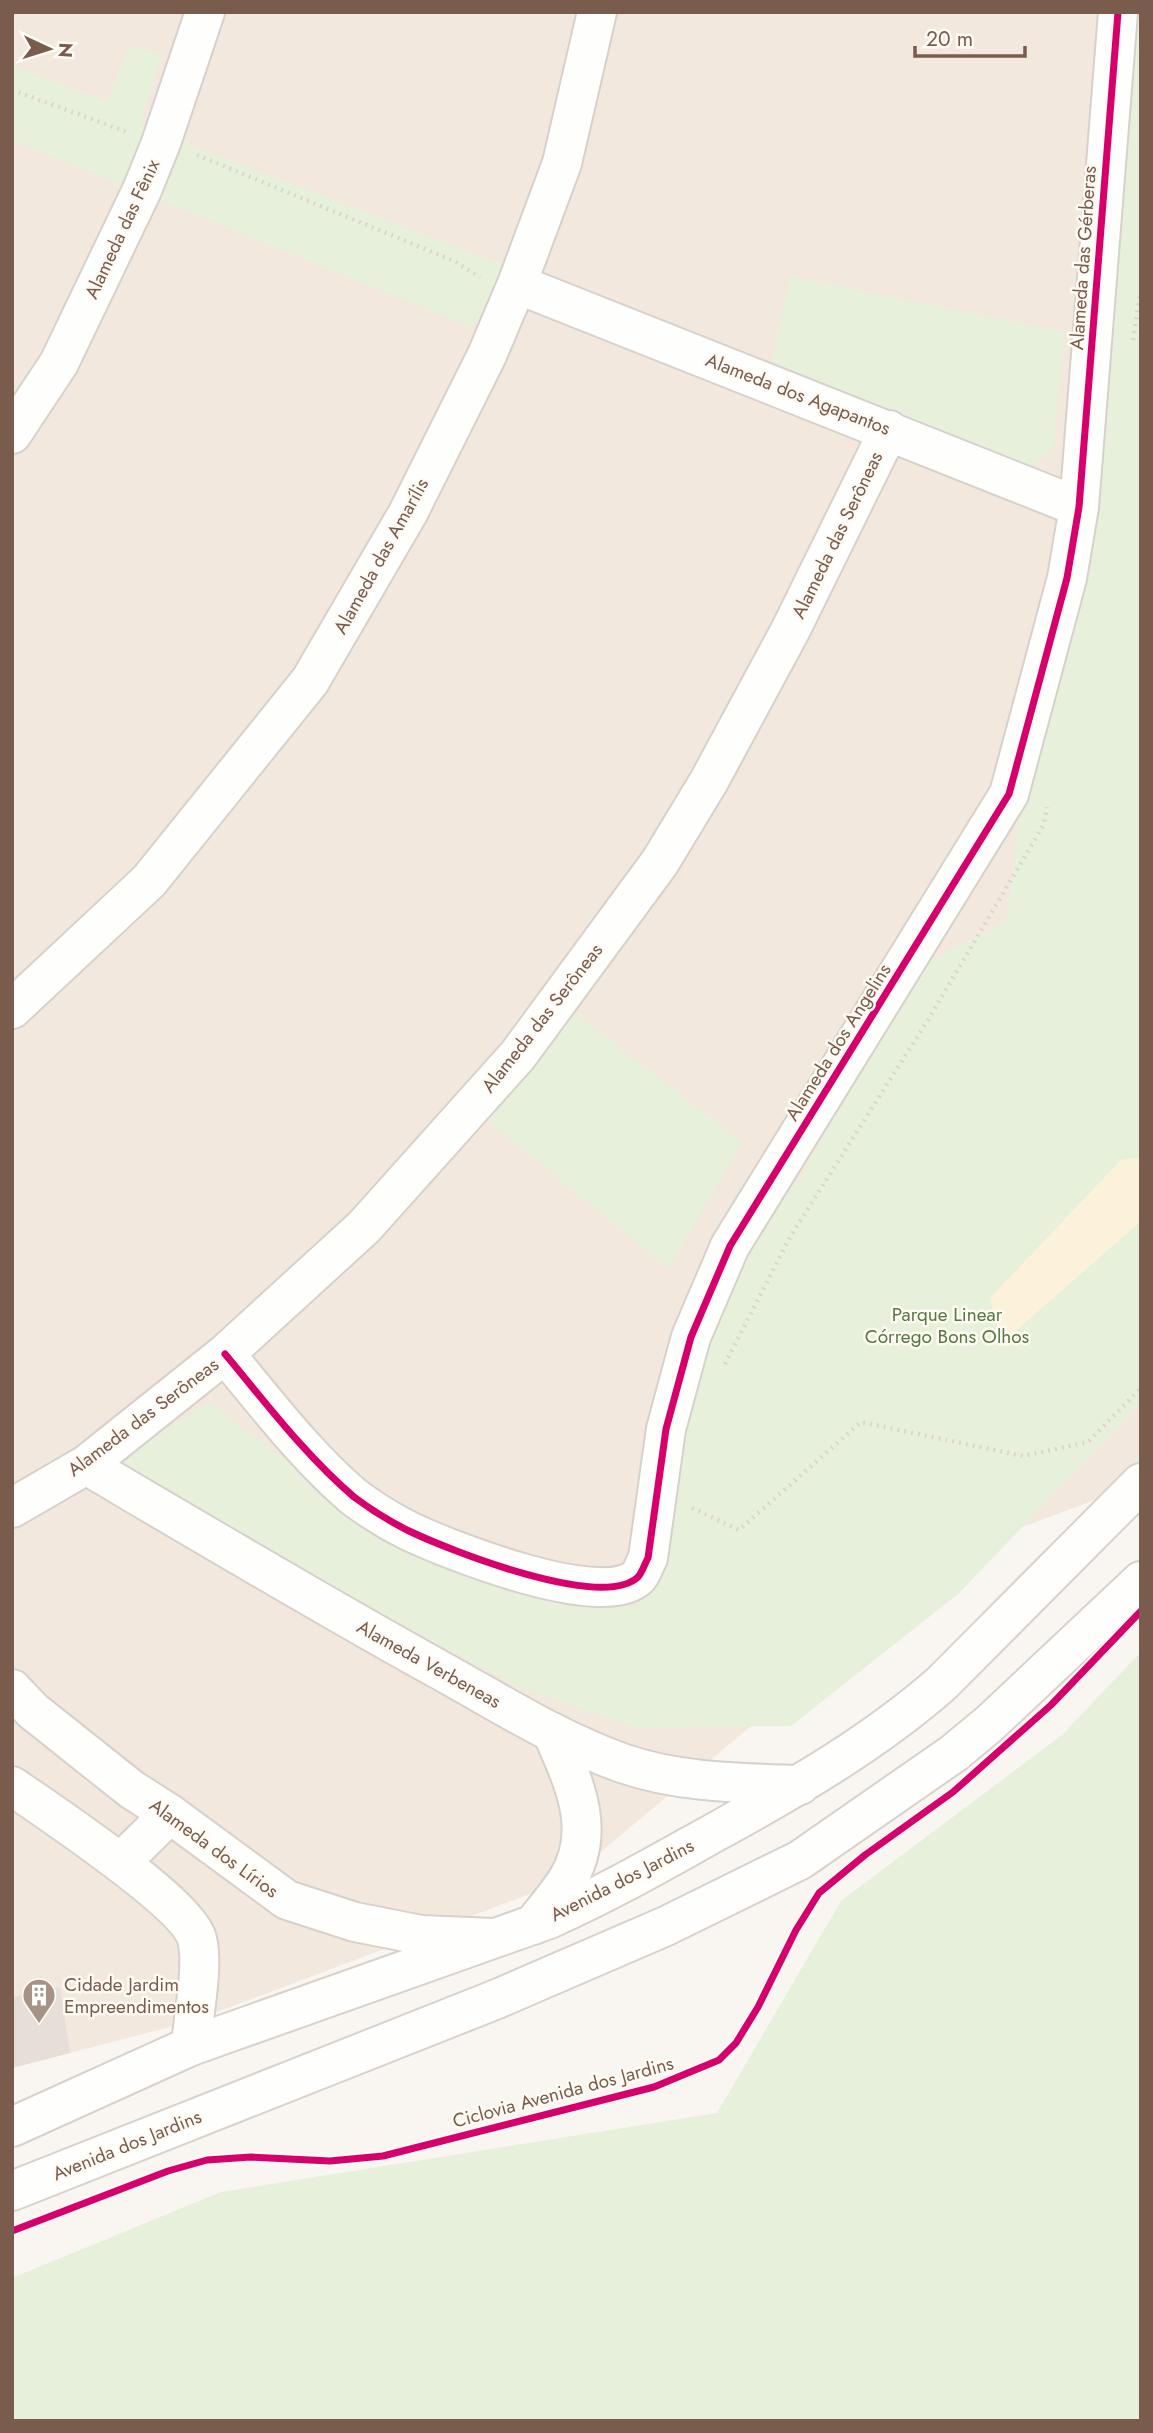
<svg xmlns="http://www.w3.org/2000/svg" width="1153" height="2433" font-family="Jost,sans-serif">
  <rect width="100%" height="100%" fill="#f9f5f0"/>
  <path fill="#f2e8de" d="M12 12H1141V1483L963 1549 567 1880 193 2021 12 2068Z"/>
  <path fill="#e7f0db" d="M1122 12H1141V1403L958 1594 791 1726 637 1728 517 1687 110 1465 209 1402 379 1532 594 1605 635 1607 695 1353 787 1180 800 1182 837 1104 925 963 1006 922Z
    M128 47 162 53 140 126 504 265 473 328 12 140V65L107 102Z
    M790 276 1065 332 1053 449 1031 466 767 382Z
    M575 1013 742 1142 669 1269 471 1107Z
    M1141 1652V2421H12V2278L221 2192 717 2113 841 1901 1062 1735Z"/>
  <path fill="#fbf2d9" d="M1141 1157V1221L1002 1343 990 1298 1121 1160Z"/>
  <path fill="#e6ded7" d="M60 1987 70 2053 12 2068V1997Z"/>
  <g fill="none" stroke-linecap="round" stroke-linejoin="round">
    <defs>
      <path id="minor" d="M517 284 1079 507
        M12 434 59 363 142 190 161 143 205 12
        M12 1009 149 881 310 681 408 513 487 355 517 284 562 163 597 12
        M225 1354C266 1403 305 1455 354 1497 370 1509 391 1522 409 1531 449 1550 602 1611 638 1577 642 1573 645 1563 648 1558L666 1429 691 1337 730 1246 1009 794 1067 578 1079 507 1118 12
        M86 1465C203 1534 319 1603 438 1669 498 1702 557 1740 622 1763 679 1783 740 1783 800 1785
        M12 1508 86 1465 225 1354 364 1227 518 1055 660 862 709 781 791 629 889 430
        M12 1689 33 1711 131 1789 170 1814 287 1900 355 1922 421 1935 493 1938
        M12 1786C48 1811 187 1903 197 1939 204 1967 193 2017 191 2046
        M120 1863 170 1814
        M533 1925C544 1911 556 1897 566 1882 599 1831 573 1781 552 1732"/>
      <path id="secondary" d="M12 2127 191 2046 549 1919C608 1893 663 1861 719 1830 797 1787 875 1742 942 1683L1141 1483
        M12 2191 497 1999 666 1926 800 1860 954 1753 989 1724 1141 1581"/>
    </defs>
    <use href="#minor" stroke="#d7d1cb" stroke-width="42"/>
    <use href="#secondary" stroke="#d9d2cb" stroke-width="42"/>
    <path stroke="#dcd5d0" stroke-width="4.5" stroke-dasharray="2 5" stroke-linecap="butt" d="M12 90 127 132
      M197 155 454 261 480 277
      M1133 340 1141 289
      M725 1364 790 1237 928 1020 1044 824 1047 807
      M692 1508 739 1530 861 1422 1023 1456 1088 1442 1141 1388"/>
    <use href="#minor" stroke="#fefefd" stroke-width="38"/>
    <use href="#secondary" stroke="#fefefd" stroke-width="38"/>
    <defs>
      <path id="cycleway" d="M225 1354C266 1403 305 1455 354 1497 370 1509 391 1522 409 1531 449 1550 602 1611 638 1577 642 1573 645 1563 648 1558L666 1429 691 1337 730 1246 1009 794 1067 578 1079 507 1118 12
        M12 2231 168 2171 207 2160 251 2157 330 2161 383 2156 654 2087 719 2060 736 2043 758 2007 796 1930 819 1893 865 1855 953 1792 1051 1705 1141 1611"/>
    </defs>
    <use href="#cycleway" stroke="#fffaf3" stroke-width="11"/>
    <use href="#cycleway" stroke="#d6006c" stroke-width="7"/>
  </g>
  <defs>
    <symbol id="building-pin" viewBox="-11 -11 22 30"><path d="M0 17L-7.5 6A9.5 9.5 0 1 1 7.5 6Z" fill="#a69286" stroke="#fffaf3"/><path d="M-4-6H4V6H1V3H-1V6H-4ZM-2.5-4.3h1.7v1.8h-1.7ZM.8-4.3h1.7v1.8H.8ZM-2.5-1h1.7V.8h-1.7ZM.8-1h1.7V.8H.8Z" fill="#fff"/></symbol>
  </defs>
  <g fill-rule="evenodd">
    <use href="#building-pin" x="20" y="1976" width="38" height="52"/>
  </g>
  <g text-anchor="middle" dominant-baseline="central" stroke-width="5" stroke-linejoin="round" paint-order="stroke">
    <g font-size="19" fill="#7a5c4d" stroke="#fffaf3">
      <text transform="translate(122 229) rotate(-65)">Alameda das Fênix</text>
      <text transform="translate(1083 258) rotate(-86)">Alameda das Gérberas</text>
      <text transform="translate(798 394) rotate(21)">Alameda dos Agapantos</text>
      <text transform="translate(837 535) rotate(-64)">Alameda das Serôneas</text>
      <text transform="translate(381 556) rotate(-61)">Alameda das Amarílis</text>
      <text transform="translate(542 1018) rotate(-52)">Alameda das Serôneas</text>
      <text transform="translate(838 1042) rotate(-58)">Alameda dos Angelins</text>
      <text transform="translate(143 1417) rotate(-37)">Alameda das Serôneas</text>
      <text transform="translate(429 1664) rotate(29)">Alameda Verbeneas</text>
      <text transform="translate(214 1848) rotate(36)">Alameda dos Lírios</text>
      <text transform="translate(622 1880) rotate(-27)">Avenida dos Jardins</text>
      <text transform="translate(563 2092) rotate(-15)">Ciclovia Avenida dos Jardins</text>
      <text transform="translate(127 2145) rotate(-22)">Avenida dos Jardins</text>
    </g>
    <g font-size="19" fill="#537a41" stroke="#fffaf3">
      <text x="947" y="1314">Parque Linear<tspan x="947" dy="22">Córrego Bons Olhos</tspan></text>
    </g>
    <g font-size="19" fill="#7a5c4d" stroke="#fffaf3" text-anchor="start">
      <text x="64" y="1984">Cidade Jardim<tspan x="64" dy="22">Empreendimentos</tspan></text>
    </g>
  </g>
  <rect width="1153" height="2433" fill="none" stroke="#7a5c4d" stroke-width="28"/>
  <g transform="translate(49 49) rotate(94)" stroke="#fffaf3" stroke-width="5" paint-order="stroke">
  <path d="M0-5L12 26L0 18L-12 26Z" fill="#7a5c4d"/>
  <text y="-10" font-size="19" font-weight="bold" text-anchor="middle" fill="#7a5c4d">N</text>
  </g>
  <path d="M915 46v10h110v-10" fill="none" stroke="#7a5c4d" stroke-width="3.5"/>
  <text x="926" y="46" font-size="21" fill="#7a5c4d" stroke="#fffaf3" stroke-width="5" paint-order="stroke">20 m</text>
</svg>
